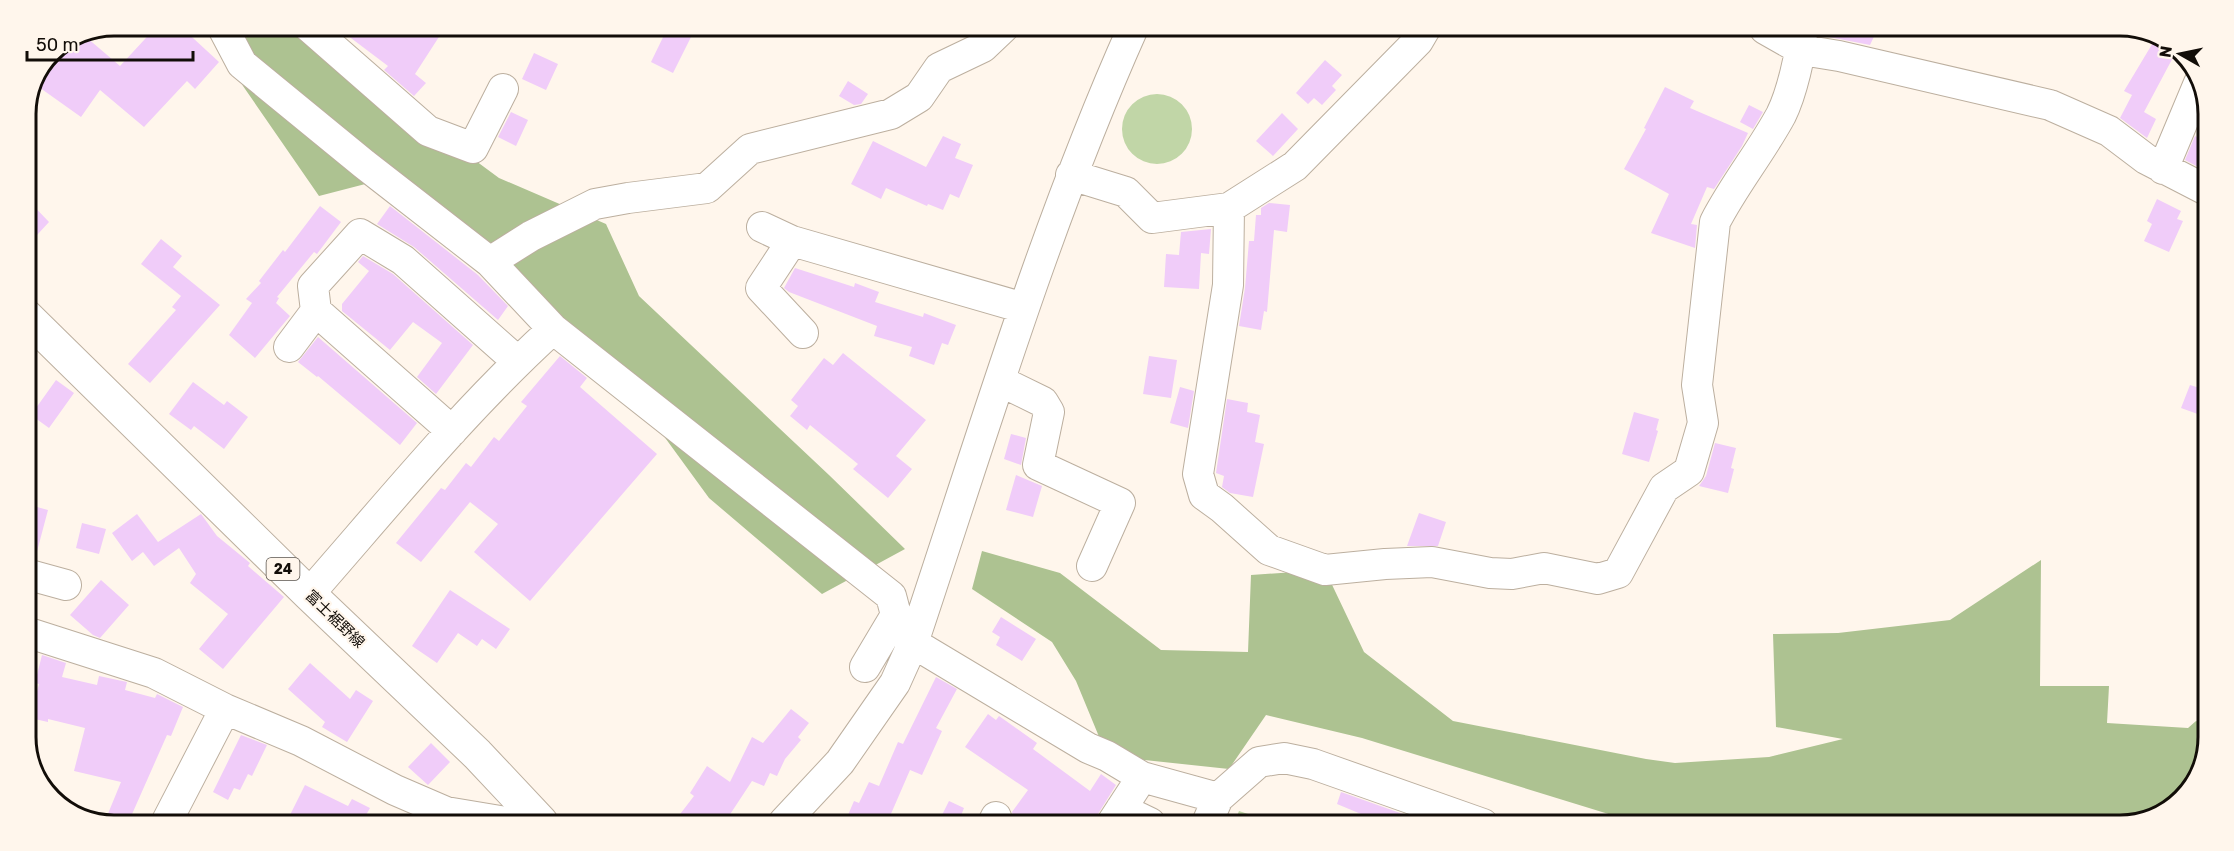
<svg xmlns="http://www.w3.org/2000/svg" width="2234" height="851" font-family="Rubik,'Noto Sans JP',sans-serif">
  <rect width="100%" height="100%" fill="#fff6ec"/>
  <path fill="#c1d6a7" d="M1122 129a35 35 0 1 1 70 0a35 35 0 1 1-70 0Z
    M1239 811 1275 823H1234Z"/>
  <path fill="#adc291" d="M215 26H293L499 178 606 224 639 296 829 475 905 549 822 594 709 498 631 391 400 175 319 196 243 86Z
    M982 551 1060 573 1161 650 1248 652 1251 575 1325 570 1364 652 1453 721 1646 759 1675 763 1769 757 1843 739 1776 727 1773 634 1838 633 1950 620 2041 560 2040 686H2109L2107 723 2188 728 2196 721 2204 724V766L2169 810 2120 825 1641 824 1362 738 1266 715 1229 769 1107 756 1076 681 1052 642 972 589Z"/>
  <path fill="#f0ccf9" d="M157 26H180L219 62 195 89 187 81 144 127 100 90 81 117 36 85 66 45 86 37 120 66Z
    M335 26H446L415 74 426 83 414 96 384 70 388 66Z
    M668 27H696L673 73 651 62Z
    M1819 30H1877L1870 45 1829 37 1819 32Z
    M2157 36 2177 50 2144 112 2156 119 2147 138 2120 118 2132 95 2124 91Z
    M534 53 558 64 546 90 522 79Z
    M1325 60 1342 75 1332 86 1336 90 1322 105 1314 98 1308 104 1296 93Z
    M848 81 868 94 861 104 854 105 839 96Z
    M1665 87 1694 101 1690 108 1748 133 1742 146 1714 189 1707 187 1691 224 1697 225 1695 248 1651 233 1669 194 1624 169 1646 129 1644 128Z
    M1749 105 1763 112 1753 129 1740 122Z
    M511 112 528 120 516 146 498 137Z
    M1282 113 1298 129 1273 156 1256 141Z
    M943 136 961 144 955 158 973 165 959 198 950 194 943 210 928 204 927 206 886 188 881 199 851 184 873 141 926 167Z
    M2195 136 2208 144V172L2185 160Z
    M26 198 49 222 26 247Z
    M2157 199 2181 211 2177 219 2183 221 2169 252 2144 241 2152 224 2147 221Z
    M1269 203 1290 205 1287 232 1274 230 1267 312 1264 311 1261 330 1239 326 1245 288 1249 241H1254L1256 215H1261V208Z
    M320 206 341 222 317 254 314 252 277 297 279 298 276 303 290 316 255 358 229 335 252 303 246 299 261 283 259 281 283 250 285 252Z
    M390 206 478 275 508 306 498 320 414 247 377 224Z
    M1211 229 1209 254 1201 253 1199 289 1164 287 1166 254 1179 255 1181 232Z
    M161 239 182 256 173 267 220 305 150 383 128 364 176 310 172 307 181 296 141 264Z
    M363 256 393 274 473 345 436 394 417 377 442 343 413 322 390 350 342 311V304L369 271 358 262Z
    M795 268 854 287 855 283 879 292 875 302 923 317 924 313 956 325 948 345 942 343 934 365 909 356 912 347 874 336 877 326 789 292 784 288Z
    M318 337 417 423 400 445 318 376 317 377 298 362Z
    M843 353 926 420 896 456 912 469 888 498 853 469 858 464 810 425 807 430 790 416 798 406 791 400 824 358 833 365Z
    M560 356 587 378 580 387 657 454 530 601 474 552 498 524 470 502 421 562 396 543 441 488 445 490 466 463 471 467 494 437 499 441 527 406 521 402Z
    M1149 356 1177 360 1171 398 1143 394Z
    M56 380 74 393 49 428 31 415Z
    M193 382 224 405 227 401 248 417 224 449 194 426 191 430 169 414Z
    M2190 385 2206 390V417L2181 408Z
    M1180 387 1194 391 1188 428 1170 423Z
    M1227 399 1248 403 1247 412 1260 415 1255 442 1264 444 1253 497 1230 493 1222 487 1224 476 1216 473Z
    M1634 412 1659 419 1656 430 1658 431 1649 462 1622 454Z
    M1011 434 1026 438 1021 465 1004 459Z
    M1715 443 1736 448 1731 468 1734 469 1728 493 1699 486 1706 476Z
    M1016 475 1042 486 1033 517 1006 510Z
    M26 504 48 510 35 559 26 557Z
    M1419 513 1446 522 1438 546H1407Z
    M137 514 158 542 201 514 217 536 250 563 248 566 284 597 223 669 199 649 228 614 190 583 196 574 179 548 154 566 143 552 132 561 112 533Z
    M82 523 106 529 99 554 76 548Z
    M101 580 129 605 100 638 93 635 70 615Z
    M450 590 510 629 496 649 482 639 477 646 458 633 437 663 412 646Z
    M1001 617 1036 639 1022 661 996 645 1000 637 992 632Z
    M42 655 66 663 62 677 97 685 99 676 127 682 125 690 155 698 157 694 183 707 171 736 167 735 129 821H105L121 782 74 771 85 728 48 719V722L30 718 39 684 35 683Z
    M310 663 350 699 356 690 373 701 347 742 322 727 325 722 288 689Z
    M936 677 957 689 936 728 942 731 922 775 910 770 887 823 845 822 854 801 859 803 869 782 879 786 898 742 903 744Z
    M791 709 809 723 798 737 801 740 785 759 777 776 770 773 764 786 752 781 725 822H674L694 796 690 793 707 766 730 782 752 737 763 743Z
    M988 714 996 720 999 716 1037 743 1033 749 1090 791 1101 774 1116 785 1098 814 1095 823H1024L1013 815 1012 812 1028 790 965 747Z
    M241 735 267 745 252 776 248 774 240 790 234 788 228 800 213 792Z
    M431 743 450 762 428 785 408 767Z
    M305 785 348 806 352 799 370 808 366 815 380 821H287Z
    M1341 792 1431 824H1390L1373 819 1337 804Z
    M949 801 964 808 958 823H938Z"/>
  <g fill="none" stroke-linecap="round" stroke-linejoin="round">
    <defs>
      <path id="minor" d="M222 26 242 64 364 164 490 262 553 329 891 596 896 615 865 667
        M308 26 428 131 473 148 503 89
        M1765 29 1802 50 1839 56 2050 105 2109 131 2146 159 2208 191
        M2163 169 2199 83
        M1071 175 1126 192 1152 218 1229 208 1295 166 1418 41 1425 29
        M1229 208 1228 285 1198 474 1204 495 1222 508 1269 550 1325 570 1385 564 1432 562 1490 573 1512 574 1544 568 1598 579 1618 573 1664 488 1689 471 1703 423 1697 385 1715 222C1734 185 1761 152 1781 115 1791 95 1802 52 1802 29
        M762 227 792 241
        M490 262 531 236 595 204 628 198 707 188 750 149 891 114 919 97 939 68 983 47 1003 28
        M803 333 761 288 792 241 1024 308
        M289 347 316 311
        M1000 381 1043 402 1049 412 1038 465 1120 503 1092 566
        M452 431 316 311 313 286 360 234 403 260 517 361
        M26 574 66 585
        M309 594C388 504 464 410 553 329
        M904 628 913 643 1088 748 1107 756 1142 777 1218 798
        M26 632 154 673 225 709 301 741 395 790 446 812 506 822
        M1121 809 1150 823
        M167 821 225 709
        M784 822 840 762 895 683 913 643C982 437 1044 227 1133 28
        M993 823 996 817
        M1112 823 1142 777
        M1207 823 1218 798 1259 762 1284 758 1313 764 1483 824"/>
      <path id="major" d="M26 316 309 594 477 754 541 822"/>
    </defs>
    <use href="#minor" stroke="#bcaf9f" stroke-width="32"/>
    <use href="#major" stroke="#bcaf9f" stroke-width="35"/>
    <use href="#minor" stroke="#fff" stroke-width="30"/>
    <use href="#major" stroke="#fff" stroke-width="33"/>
  </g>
  <g text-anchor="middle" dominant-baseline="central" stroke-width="4.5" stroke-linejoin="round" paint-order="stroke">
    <rect fill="#fff6ec" stroke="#59534c" stroke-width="1.5" x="266.5" y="558" width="33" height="22" rx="4.5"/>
    <g font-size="14" font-weight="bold" fill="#120d08">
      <text x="283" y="569">24</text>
    </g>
    <g font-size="15" fill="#120d08" stroke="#fff6ec">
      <text transform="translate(335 619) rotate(44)">富士裾野線</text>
    </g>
  </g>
  <path d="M0 0H2234V851H0ZM114 36H2120A78 78 0 0 1 2198 114V737A78 78 0 0 1 2120 815H114A78 78 0 0 1 36 737V114A78 78 0 0 1 114 36Z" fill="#fff6ec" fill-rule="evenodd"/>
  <path fill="none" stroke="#120d08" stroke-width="3" d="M114 36H2120A78 78 0 0 1 2198 114V737A78 78 0 0 1 2120 815H114A78 78 0 0 1 36 737V114A78 78 0 0 1 114 36Z"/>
  <g transform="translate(2180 54) rotate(279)" stroke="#fff6ec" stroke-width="4.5" paint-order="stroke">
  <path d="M0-4.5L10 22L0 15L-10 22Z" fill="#120d08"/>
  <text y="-9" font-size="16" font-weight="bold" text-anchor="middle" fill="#120d08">N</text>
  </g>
  <path d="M27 51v9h166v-9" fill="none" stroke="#120d08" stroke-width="3"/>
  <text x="36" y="51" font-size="18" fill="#120d08" stroke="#fff6ec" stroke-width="4.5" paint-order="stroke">50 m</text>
</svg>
